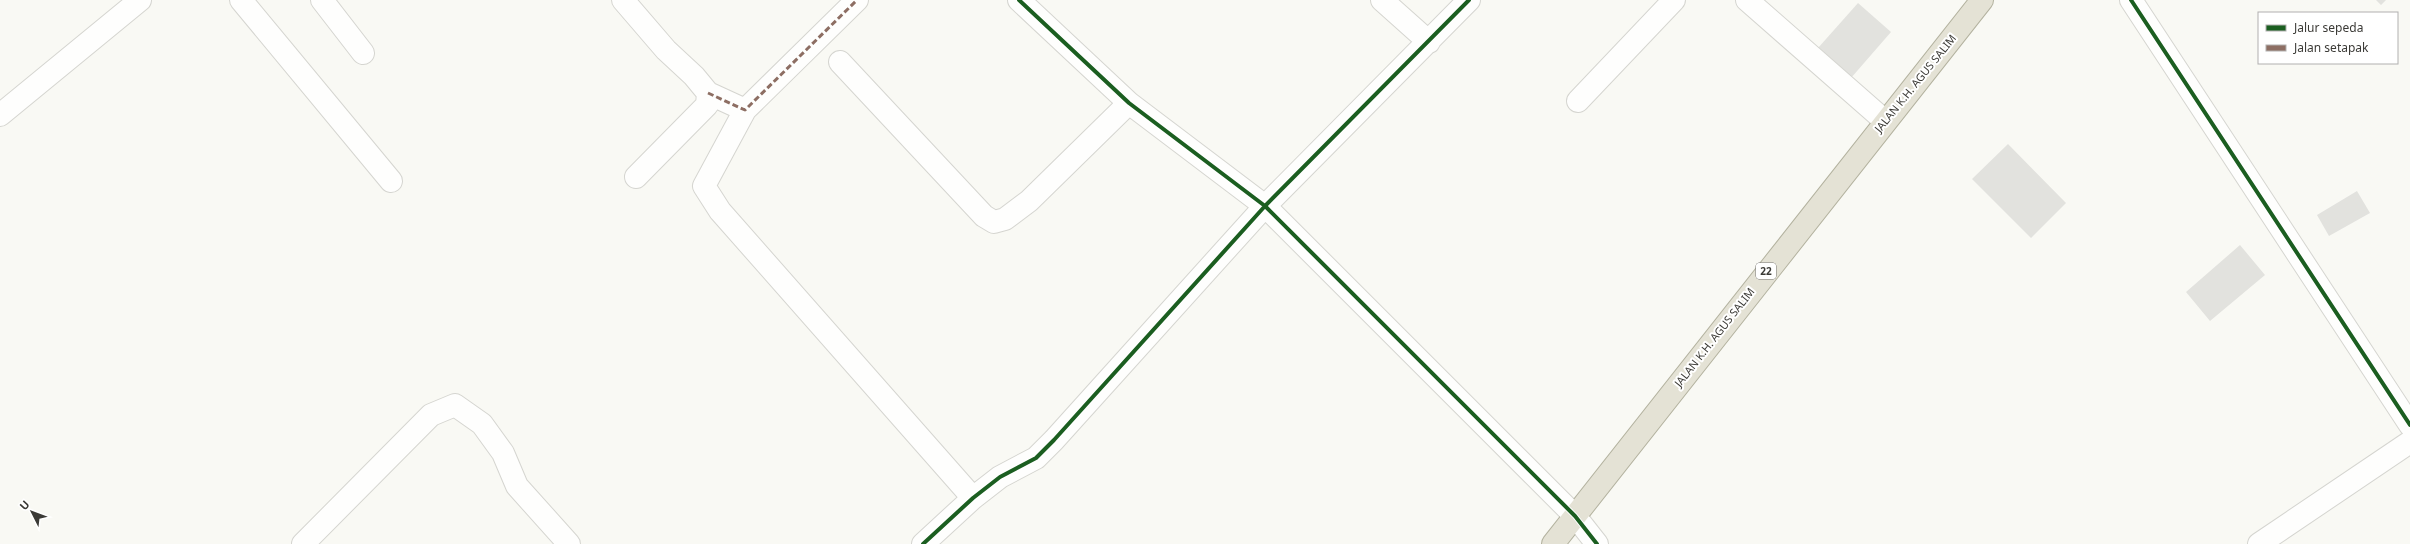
<svg xmlns="http://www.w3.org/2000/svg" width="2410" height="544" font-family="'Noto Sans',sans-serif">
  <rect width="100%" height="100%" fill="#f9f9f4"/>
  <path fill="#e2e2de" d="M2376 0H2386L2381 5Z
    M1858 3 1891 32 1851 78 1818 48Z
    M2008 144 2066 203 2031 238 1972 179Z
    M2357 191 2370 213 2329 236 2317 215Z
    M2240 245 2265 275 2210 321 2186 292Z"/>
  <g fill="none" stroke-linecap="round" stroke-linejoin="round">
    <defs>
      <path id="minor" d="M241 0 391 181
        M322 0 363 53
        M623 0 666 50 694 76 708 93 707 105 636 177
        M1019 0 1129 103 1265 206 1575 516 1597 544
        M1382 0 1429 42
        M1747 0 1885 121
        M2131 0 2410 425
        M840 62 984 216 994 222 1005 219 1029 201 1129 103
        M708 93 745 110 857 0
        M1578 101 1674 0
        M745 110 704 186 720 211 973 498
        M0 115 140 0
        M303 544 431 415 455 405 482 424 503 453 517 486 569 544
        M923 544 973 498 1000 477 1036 458 1054 440 1265 206 1469 0
        M2259 544 2410 442"/>
      <path id="trunk" d="M1553 544 1982 0"/>
    </defs>
    <use href="#minor" stroke="#d5d5d0" stroke-width="24"/>
    <use href="#trunk" stroke="#b3b29f" stroke-width="24"/>
    <use href="#minor" stroke="#fefefd" stroke-width="22"/>
    <use href="#trunk" stroke="#e4e2d5" stroke-width="22"/>
    <path stroke="#8d6e63" stroke-width="3" stroke-dasharray="6 3" stroke-linecap="butt" d="M708 93 745 110 857 0"/>
    <defs>
      <path id="cycleway" d="M1019 0 1129 103 1265 206 1575 516 1597 544
        M2131 0 2410 425
        M923 544 973 498 1000 477 1036 458 1054 440 1265 206 1469 0"/>
    </defs>
    <use href="#cycleway" stroke="#fff" stroke-width="6"/>
    <use href="#cycleway" stroke="#1b5e20" stroke-width="4"/>
  </g>
  <g text-anchor="middle" dominant-baseline="central" stroke-width="4" stroke-linejoin="round" paint-order="stroke">
    <rect fill="#fff" stroke="#767572" stroke-width="1" x="1756" y="263" width="20" height="16" rx="3"/>
    <g font-size="10" font-weight="bold" fill="#3b3a36">
      <text x="1766" y="271">22</text>
    </g>
    <g font-size="11" fill="#3b3a36" stroke="#fff">
      <text transform="translate(1915 83) rotate(-51)">JALAN K.H. AGUS SALIM</text>
      <text transform="translate(1714 337) rotate(-52)">JALAN K.H. AGUS SALIM</text>
    </g>
  </g>
  <rect x="2258" y="12" width="140" height="52" fill="#ffffff" stroke="#b1b0af"/>
  <rect x="2266" y="25" width="20" height="6" fill="#1b5e20" stroke="#b1b0af"/>
  <text x="2294" y="32" font-size="12" fill="#3b3a36">Jalur sepeda</text>
  <rect x="2266" y="45" width="20" height="6" fill="#8d6e63" stroke="#b1b0af"/>
  <text x="2294" y="52" font-size="12" fill="#3b3a36">Jalan setapak</text>
  <g transform="translate(32 512) rotate(312)" stroke="#ffffff" stroke-width="3" paint-order="stroke">
  <path d="M0-3L7 15L0 10L-7 15Z" fill="#3b3a36"/>
  <text y="-6" font-size="11" font-weight="bold" text-anchor="middle" fill="#3b3a36">U</text>
  </g>
</svg>
